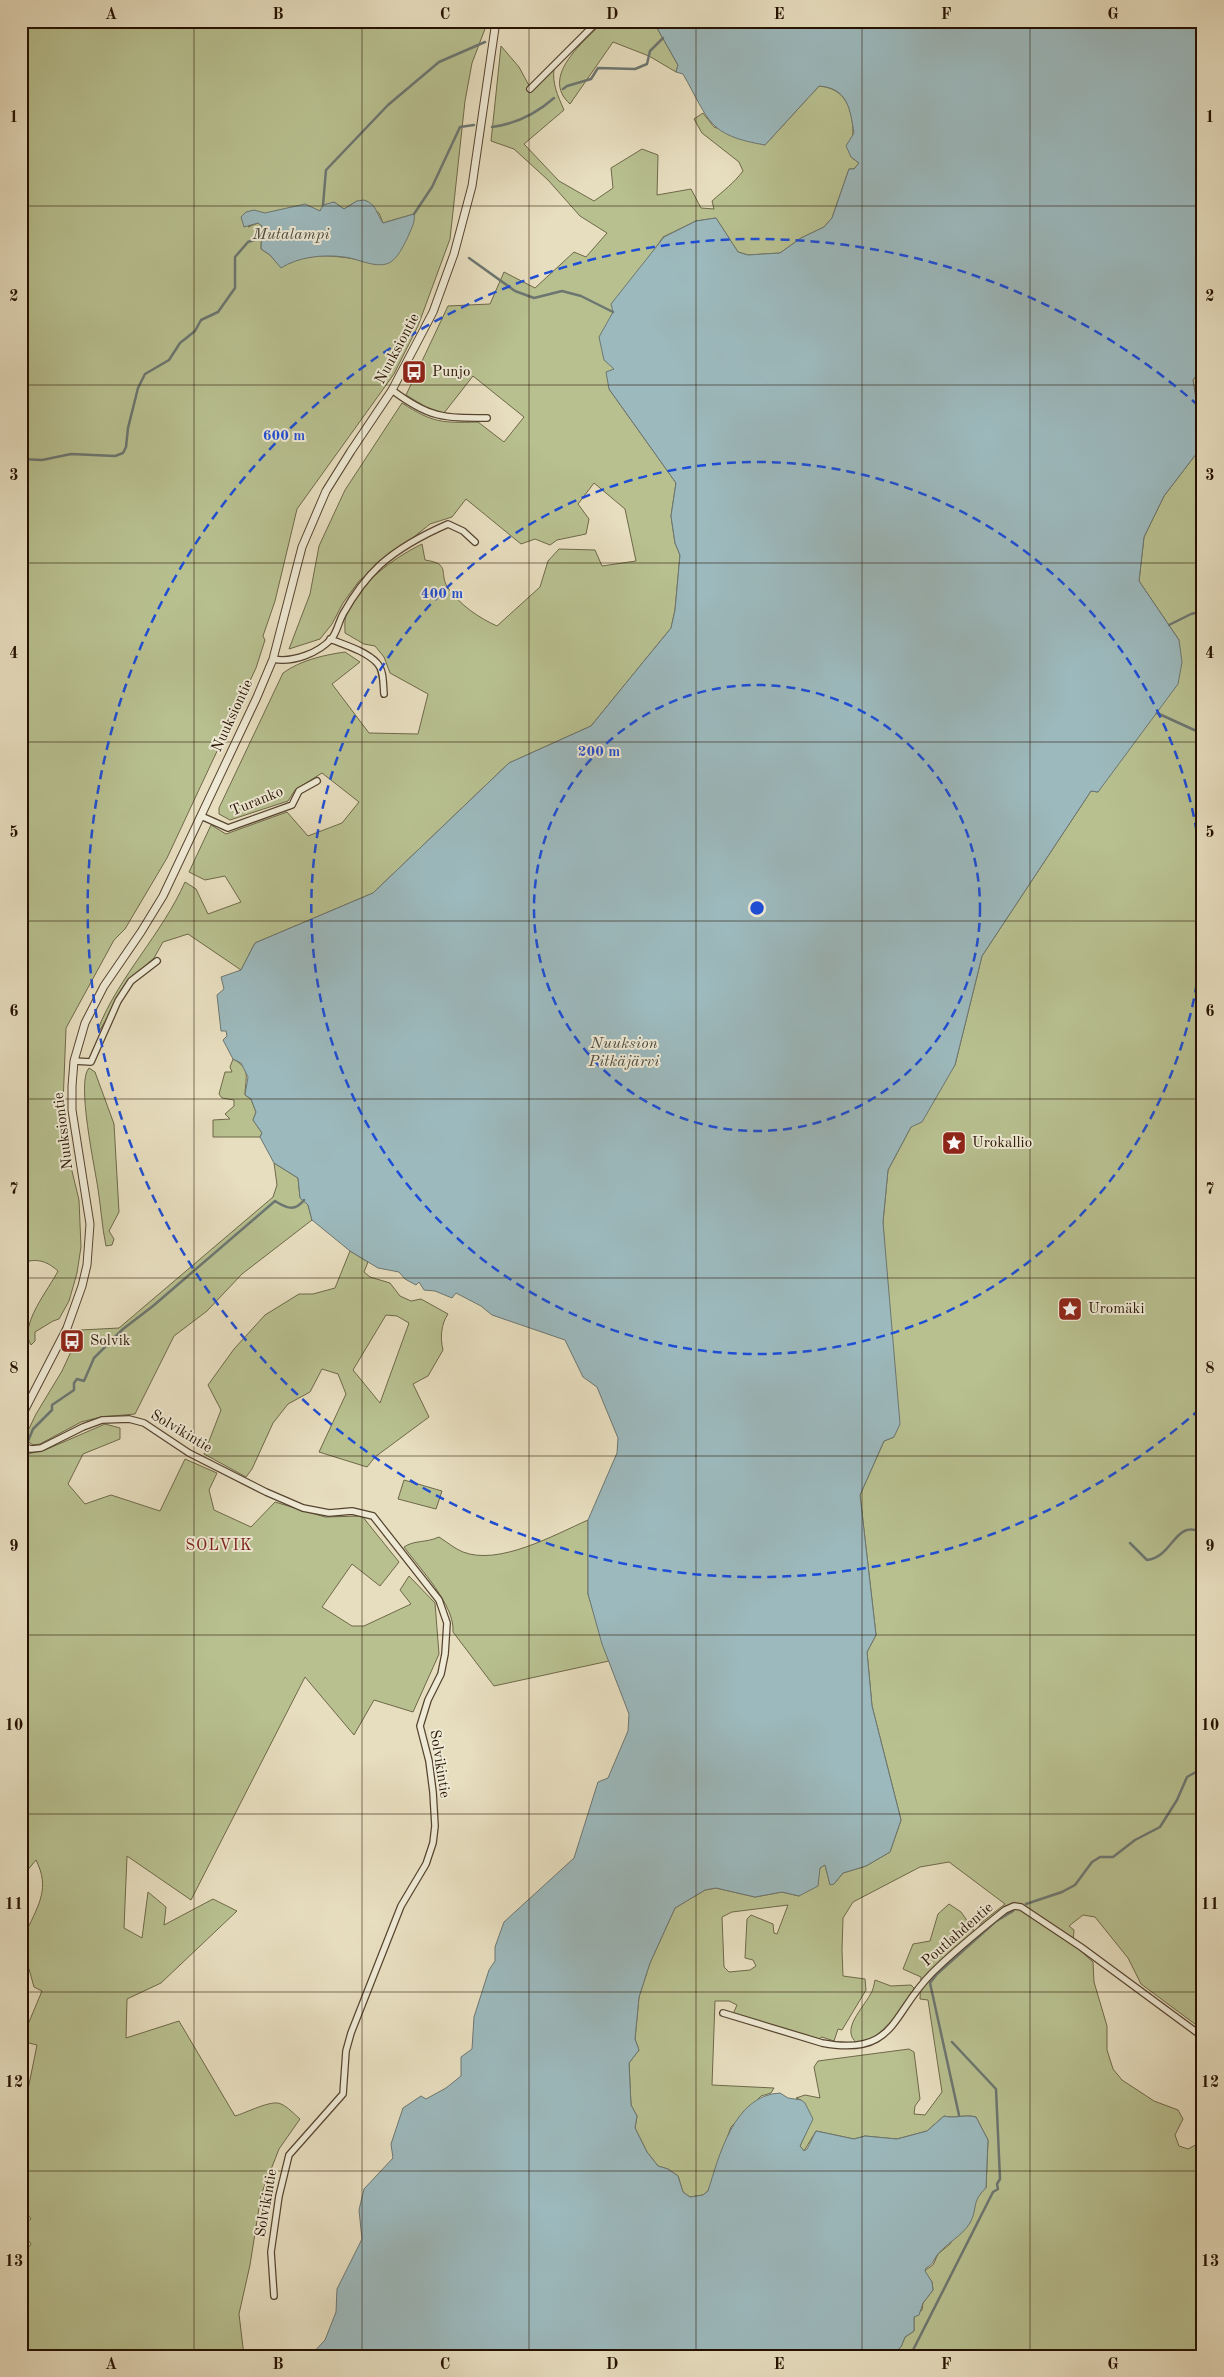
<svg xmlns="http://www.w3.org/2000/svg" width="1224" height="2377" font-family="'Old Standard TT',serif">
  <rect width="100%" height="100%" fill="#e7debf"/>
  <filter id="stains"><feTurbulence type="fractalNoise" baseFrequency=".004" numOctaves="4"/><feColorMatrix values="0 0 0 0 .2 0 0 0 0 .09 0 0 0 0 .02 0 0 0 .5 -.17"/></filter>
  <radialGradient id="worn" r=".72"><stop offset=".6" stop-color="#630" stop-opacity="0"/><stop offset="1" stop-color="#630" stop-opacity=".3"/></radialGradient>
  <path fill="#b8c090" stroke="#6e6848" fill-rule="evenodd" d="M21 21H488L472 63 465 101 450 239 418 326 394 374 297 509 275 601 263 636 265 640 256 668 167 858 125 929 114 940 66 1028 62 1130 79 1200 81 1247 77 1273 69 1301 59 1319 53 1321 35 1332V1341L31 1345C18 1326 49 1289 58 1271 49 1263 41 1259 29 1261L21 1280ZM357 201 379 213 383 223 414 214 373 263C343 256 309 250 281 267L270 255 261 249 262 226 258 223 248 227 265 214 285 210 320 211 334 202 344 209Z
    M604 21H653L678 65 676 72 649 56 613 42 570 104C539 76 585 41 604 21Z
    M501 46 519 67 532 91 554 69C552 84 558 96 564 110L524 144 559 181 594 201 613 188 611 168 642 149 658 155 657 195 691 189 701 208 714 209 712 201C723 191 734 183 743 171L739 162 702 133 694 119 703 113 714 127 765 145 819 86C856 89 855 128 851 157L859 163 854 169H849L832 218 824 227 801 238 780 253 748 255 738 252 716 218 696 221 663 237 613 312 615 370 609 389 676 483 671 516 675 543 680 555 675 610 671 628 591 726 509 763 373 893 255 943 241 970 188 934 163 942 154 958 129 980 100 1030 98 1029C119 976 162 934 185 882L196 889 208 914 241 902 225 876 205 880 189 872 211 825 226 834 287 812 308 836 342 823 359 802 322 773 295 790 288 801 230 820 219 814V808L283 673C301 660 324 655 345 652L360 662 332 684 369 733 418 734 428 694 390 673 384 657 375 646 364 644 345 633C345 627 344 619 347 614 360 582 392 559 422 544L425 560C452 564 438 573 448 588 460 605 479 618 497 626L540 587 548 561 559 549 595 550 602 566 636 561 625 509 594 483 578 504 589 519 586 534 557 540 550 545 535 539 521 544 466 499 452 517 430 524 359 581 343 603 332 624 320 639 289 649 310 594 319 546 345 490 402 403C433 423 442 423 478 422L504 442 524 417 473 376 444 413 426 407 406 395 448 306 490 304 504 272 535 288 574 252 586 257 607 233 580 216 548 180 514 149 491 141Z
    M1203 366V442L1193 380Z
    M1203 445V2030L1141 1984 1128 1958 1095 1917 1083 1915 1069 1926 1074 1930 1073 1944 1093 1962 1094 1982 1107 2026V2050L1113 2069 1122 2080 1154 2101 1178 2110 1183 2119 1175 2135 1179 2146 1188 2149 1203 2141V2356H890L901 2347 905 2337 914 2331V2317L922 2310 923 2303 933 2290 932 2282 924 2271 933 2265 938 2254 950 2244 978 2196 986 2188 988 2140 976 2117C965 2114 954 2119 944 2116L927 2131 897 2139 865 2136 854 2139 816 2131 804 2151 800 2146C809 2127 813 2119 801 2100L796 2098 805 2095 820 2098 814 2067 818 2061 909 2049 914 2052 920 2099 915 2106 914 2114 925 2115 942 2092 928 2000 920 1999 921 1977 903 1969 913 1944 930 1941 938 1914 949 1904 961 1912 975 1932 982 1922 1005 1904 949 1862 920 1867 853 1902 843 1918 842 1950 843 1976 865 1979 866 1990 842 2030 838 2029 834 2041 822 2037 817 2040 733 2014 737 2005 729 2001H715L712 2085 774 2088 771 2093 761 2096 731 2127 708 2191 703 2195 690 2197 683 2192 678 2176 668 2169 658 2166 647 2152 635 2128 637 2116 631 2105 629 2063 639 2050 635 2039 639 1997 650 1963 675 1908 705 1890 716 1888 755 1897 782 1892 799 1896 820 1868 825 1865 830 1884H834L843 1873 866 1866 890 1852 901 1820 872 1706 867 1652 876 1635 860 1495 884 1441 894 1437 883 1222 888 1170 911 1127 955 1065 982 956 1091 791 1098 792 1179 640 1139 581 1144 537 1164 496ZM788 1905 777 1934 774 1933 773 1924 751 1915 747 1919 745 1958 753 1960 756 1966 750 1970 729 1972 724 1967 722 1917 732 1912Z
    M233 1059C252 1069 245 1078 245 1095L251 1099 256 1112 253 1120 262 1133 260 1137H213V1120L230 1119 225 1114 234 1106V1100L222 1098 219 1094 225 1072H232L230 1067Z
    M89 1068 95 1072 114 1124 119 1212 109 1231 114 1239 112 1245 106 1246C102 1227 101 1208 98 1189 95 1168 76 1081 89 1068Z
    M274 1163 298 1178 300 1197 308 1205 312 1220 242 1274 207 1311 174 1336 135 1414 101 1417 81 1422 40 1444 33 1445 24 1439 36 1414 62 1371 81 1330 119 1328 273 1197 277 1185Z
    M350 1251 368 1262 364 1272 370 1277 390 1283 400 1296 411 1301 421 1299 448 1314C441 1324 440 1338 443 1350L428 1376 413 1384 429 1417 375 1457 367 1467 319 1452 346 1394 338 1374 322 1369 310 1392 288 1404 273 1423 252 1469 246 1477 204 1454 221 1410 208 1385 234 1349 265 1315 299 1294H313L335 1288ZM386 1315 397 1316 409 1323 380 1403 353 1370Z
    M105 1424 120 1428V1439L83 1454 68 1484 85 1504 111 1495 160 1511 185 1459 217 1473 209 1490 214 1510 251 1527 275 1502 325 1517 362 1516 399 1562 380 1586 352 1564 322 1607 352 1626H364L411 1604 400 1590 409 1576 435 1603 439 1654 413 1712 374 1700 354 1735 305 1677 191 1900 127 1856 124 1928 142 1938 148 1892 166 1907 164 1925 213 1899 237 1911 161 1983 127 1999 126 2038 179 2021 235 2116C246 2113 272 2099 281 2104 288 2107 294 2114 300 2119L279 2149 261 2195 250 2265 239 2314 244 2356H21V2258L31 2244 21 2232V2226L31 2219 21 2206V2111L24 2109 37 2045 21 2041 42 1991 34 1987 29 1969 21 1966V1933L27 1930C39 1904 50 1888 36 1860L21 1878V1468L27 1454 45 1450Z
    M404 1480 442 1491 436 1509 398 1499Z
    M588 1520V1594L609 1661 494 1686 453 1632C455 1605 420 1569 404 1547 414 1540 426 1543 439 1537 447 1542 455 1549 463 1552 499 1566 554 1535 588 1520Z
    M875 1980 891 1986 911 1985 914 1988C908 2005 886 2035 869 2042 866 2043 860 2043 857 2043 840 2030 863 2008 870 1995 873 1991 874 1985 875 1980Z"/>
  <path fill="#9cb9bd" stroke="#6c7671" d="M653 21H1203V366L1193 380 1203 445 1164 496 1144 537 1139 581 1179 640 1182 662 1178 684 1098 792 1091 791 982 956 955 1065 922 1122 911 1127 888 1170 883 1222 900 1424 894 1437 884 1441 860 1495 876 1635 867 1652 872 1706 901 1820 890 1852 866 1866 843 1873 834 1884 830 1885 825 1865 820 1868 818 1886 799 1896 782 1892 755 1897 716 1888 705 1890 675 1908 650 1963 639 1997 635 2039 639 2050 629 2063 631 2105 637 2116 635 2128 647 2152 658 2166 668 2169 678 2176 683 2192 690 2197 703 2195 708 2191C719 2156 734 2095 780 2093L788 2098 801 2100 805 2103 813 2119 800 2146 804 2151 807 2149 816 2131 854 2139 865 2136 897 2139 927 2131 944 2116C954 2119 965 2114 976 2117L988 2140 986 2188C971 2202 978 2208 970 2223 962 2236 947 2243 938 2254 933 2260 934 2264 926 2268L925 2271 932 2282 933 2290 923 2303 919 2315 914 2317V2331L905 2337 901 2347 890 2356H310L325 2340 336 2312 337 2289 362 2239 359 2210 364 2189 393 2158 391 2144 403 2108 421 2096 426 2099 446 2088 461 2076V2057L472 2049 474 2017 489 1970 495 1961V1947L504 1922 574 1858 598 1782 608 1778 628 1731 629 1714 602 1644 588 1594V1520L617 1453 618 1438 597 1387 583 1377 565 1340 492 1315 481 1306 456 1293 452 1298 435 1291 424 1290 419 1282 416 1285 405 1279 399 1272 378 1268 350 1251 312 1220 308 1205 300 1198 298 1178 274 1163 260 1137 262 1133 253 1120 256 1112 251 1099 245 1095 248 1077 241 1063 233 1059 223 1040 227 1036 226 1031H221L217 995 224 989 221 977 241 970 255 943 373 893 509 763 591 726 671 628 675 610 680 555 675 543 671 516 676 483 609 389 606 372 614 369 604 360 599 337 613 312 611 304 664 237 696 221 716 218 738 252 748 255 780 253 801 238 824 227 832 218 849 169H854L859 163 851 157 846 146 854 133C850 109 848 88 819 86L765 145C707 135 710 121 683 74L676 72 678 65Z
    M364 200C377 204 376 214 383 223L414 214C416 222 410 231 407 239 402 248 398 258 389 263 375 269 357 258 344 257 323 254 298 257 281 268L270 255 261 249 262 226 258 223 244 227 241 217 246 212 254 210 265 213 305 204 320 211 323 205 334 202 344 209 357 201Z"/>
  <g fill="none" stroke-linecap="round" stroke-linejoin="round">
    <path stroke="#6c7671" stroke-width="2.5" d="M511 25 520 21
      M563 89 567 86 591 79 598 68 635 69 647 64 650 51 663 38
      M492 127C515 124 537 113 554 98
      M323 205 326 170 388 105 439 62 485 42
      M414 214 432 187 460 127 474 125
      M469 258 515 291 534 298 562 291 581 296 613 312
      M21 459 42 460 71 454 115 456 123 453 126 447 128 428 138 388 145 374 169 360 180 343 195 331 201 320 218 312 235 288V257L248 242 260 238
      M1169 625 1191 614 1203 611
      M1157 713 1203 734
      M1203 789C1200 803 1195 823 1203 836
      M28 1441 33 1429 52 1410V1405L74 1390V1383L77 1379 84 1381 94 1358 123 1329 153 1306 275 1201C286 1208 295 1212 304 1200
      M21 1457 23 1453
      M1130 1543 1147 1560C1175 1556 1174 1518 1203 1533
      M1026 1904 1062 1892 1075 1885 1092 1862 1100 1857H1113L1135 1840 1160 1827 1177 1800 1187 1777 1203 1768
      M959 2115 930 1983 937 1974 995 1922 1013 1911
      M910 2356 993 2192 998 2189 997 2184 1000 2179 996 2089 952 2042"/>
    <defs>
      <path id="minor" d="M530 89 598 21
        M392 390C429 418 443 418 487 418
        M330 639C345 645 366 651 377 663 384 670 383 684 384 694
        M273 659C293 663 319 653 332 638 337 632 339 621 343 614 353 596 365 579 380 565 399 548 425 534 448 524L463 531 475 542
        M201 816 228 828 292 805 299 791 317 781
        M74 1061 91 1062 118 1001 131 981 157 961
        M21 1446 31 1449 41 1448 83 1427 102 1420 129 1419 144 1423 189 1453 266 1492 303 1508 329 1513 352 1511 373 1516 439 1600 447 1623 445 1654 441 1674 428 1700 420 1726 429 1761 433 1792 435 1826 433 1843 426 1864 401 1906 351 2033 346 2051 343 2094 289 2155 279 2196 271 2252 274 2296
        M723 2013 822 2043C896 2057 891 2014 932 1973 954 1951 980 1930 1005 1910L1014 1906 1021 1907 1081 1947 1203 2037"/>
      <path id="tertiary" d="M21 1417 67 1328 82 1286 87 1265 90 1224 72 1110V1086L74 1061 85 1023 104 986 141 932 163 896 257 697 273 659 302 547 326 491 351 451 392 390 433 312 454 254 472 186 496 21"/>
    </defs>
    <use href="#minor" stroke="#564430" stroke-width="8"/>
    <use href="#tertiary" stroke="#564430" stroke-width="9"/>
    <use href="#minor" stroke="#efead5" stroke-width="5.5"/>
    <use href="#tertiary" stroke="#efead5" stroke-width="7"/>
  </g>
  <path fill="none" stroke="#251100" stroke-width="1" stroke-opacity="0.55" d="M194 21V2356M362 21V2356M529 21V2356M696 21V2356M862 21V2356M1030 21V2356M21 206H1203M21 385H1203M21 563H1203M21 742H1203M21 921H1203M21 1099H1203M21 1278H1203M21 1456H1203M21 1635H1203M21 1814H1203M21 1992H1203M21 2171H1203"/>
  <g fill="none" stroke="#1d4ed8" stroke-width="2.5" stroke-dasharray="9 6">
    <circle cx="757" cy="908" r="223"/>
    <path d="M1203 924A446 446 0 1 1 1203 892"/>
    <path d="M1200 1409A669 669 0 1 1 1200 407"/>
  </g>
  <defs>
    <symbol id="bus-square" viewBox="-11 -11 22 22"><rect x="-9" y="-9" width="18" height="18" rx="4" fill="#8f2418" stroke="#efead5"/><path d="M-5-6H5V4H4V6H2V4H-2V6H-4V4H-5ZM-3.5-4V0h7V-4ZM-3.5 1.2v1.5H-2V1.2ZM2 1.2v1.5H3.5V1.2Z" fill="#fff"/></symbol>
    <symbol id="sight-square" viewBox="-11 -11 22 22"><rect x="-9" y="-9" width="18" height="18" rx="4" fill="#8f2418" stroke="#efead5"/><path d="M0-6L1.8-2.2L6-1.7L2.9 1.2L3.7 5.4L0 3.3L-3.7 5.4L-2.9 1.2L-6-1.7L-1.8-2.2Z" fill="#fff"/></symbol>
  </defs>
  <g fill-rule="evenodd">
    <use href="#bus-square" x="400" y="358" width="28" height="28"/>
    <use href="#sight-square" x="940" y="1129" width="28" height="28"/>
    <use href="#sight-square" x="1056" y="1295" width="28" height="28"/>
    <use href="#bus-square" x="58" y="1327" width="28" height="28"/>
  </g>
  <g text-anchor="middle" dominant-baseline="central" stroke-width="4" stroke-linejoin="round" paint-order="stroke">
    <g font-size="15" fill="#251100" stroke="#efead5">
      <text transform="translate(398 349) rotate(-62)">Nuuksiontie</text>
      <text transform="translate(233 716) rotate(-65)">Nuuksiontie</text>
      <text transform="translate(257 802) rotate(-22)">Turanko</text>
      <text transform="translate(64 1131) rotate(-97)">Nuuksiontie</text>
      <text transform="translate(181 1432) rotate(31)">Solvikintie</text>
      <text transform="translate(439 1764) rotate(81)">Solvikintie</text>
      <text transform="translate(958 1935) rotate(-41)">Poutlahdentie</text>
      <text transform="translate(267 2203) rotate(-80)">Solvikintie</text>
    </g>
    <g font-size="15" fill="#251100" stroke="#efead5" text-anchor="start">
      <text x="432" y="372">Punjo</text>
      <text x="972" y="1143">Urokallio</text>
      <text x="1088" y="1309">Uromäki</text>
      <text x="90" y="1341">Solvik</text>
    </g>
    <g font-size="16" font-style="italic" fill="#4f4c42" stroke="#efead5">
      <text x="291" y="235">Mutalampi</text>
      <text x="624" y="1044">Nuuksion<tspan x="624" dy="18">Pitkäjärvi</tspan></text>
    </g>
    <g font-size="16" letter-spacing="1" fill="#7a1f14" stroke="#efead5">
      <text x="219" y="1546">SOLVIK</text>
    </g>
  </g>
  <circle cx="757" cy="908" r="8" fill="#1d4ed8" stroke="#efead5" stroke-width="2.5"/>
  <g font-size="15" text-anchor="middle" font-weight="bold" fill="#1d4ed8" stroke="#efead5" stroke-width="4" stroke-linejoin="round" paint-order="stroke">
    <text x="284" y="440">600 m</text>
    <text x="442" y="598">400 m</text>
    <text x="599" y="756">200 m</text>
  </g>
  <rect width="1224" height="2377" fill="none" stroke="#e7debf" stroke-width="55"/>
  <rect x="28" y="28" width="1168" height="2322" fill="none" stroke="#251100" stroke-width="2"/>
  <g font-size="16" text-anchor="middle" font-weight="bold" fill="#251100">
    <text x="111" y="19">A</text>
    <text x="278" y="19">B</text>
    <text x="445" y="19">C</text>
    <text x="612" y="19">D</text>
    <text x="779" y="19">E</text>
    <text x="946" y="19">F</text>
    <text x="1113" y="19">G</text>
    <text x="14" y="122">1</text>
    <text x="1210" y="122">1</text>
    <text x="14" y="301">2</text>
    <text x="1210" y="301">2</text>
    <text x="14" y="480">3</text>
    <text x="1210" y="480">3</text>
    <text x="14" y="658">4</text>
    <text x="1210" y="658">4</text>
    <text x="14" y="837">5</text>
    <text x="1210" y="837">5</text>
    <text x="14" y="1016">6</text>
    <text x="1210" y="1016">6</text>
    <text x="14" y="1194">7</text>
    <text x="1210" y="1194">7</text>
    <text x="14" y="1373">8</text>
    <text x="1210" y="1373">8</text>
    <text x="14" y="1551">9</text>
    <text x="1210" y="1551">9</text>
    <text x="14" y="1730">10</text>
    <text x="1210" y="1730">10</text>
    <text x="14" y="1909">11</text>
    <text x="1210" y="1909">11</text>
    <text x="14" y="2087">12</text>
    <text x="1210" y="2087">12</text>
    <text x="14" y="2266">13</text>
    <text x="1210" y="2266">13</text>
    <text x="111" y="2369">A</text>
    <text x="278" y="2369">B</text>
    <text x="445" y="2369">C</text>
    <text x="612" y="2369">D</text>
    <text x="779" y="2369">E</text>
    <text x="946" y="2369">F</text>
    <text x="1113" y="2369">G</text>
  </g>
  <rect width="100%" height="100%" filter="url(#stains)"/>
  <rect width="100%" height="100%" fill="url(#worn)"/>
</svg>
